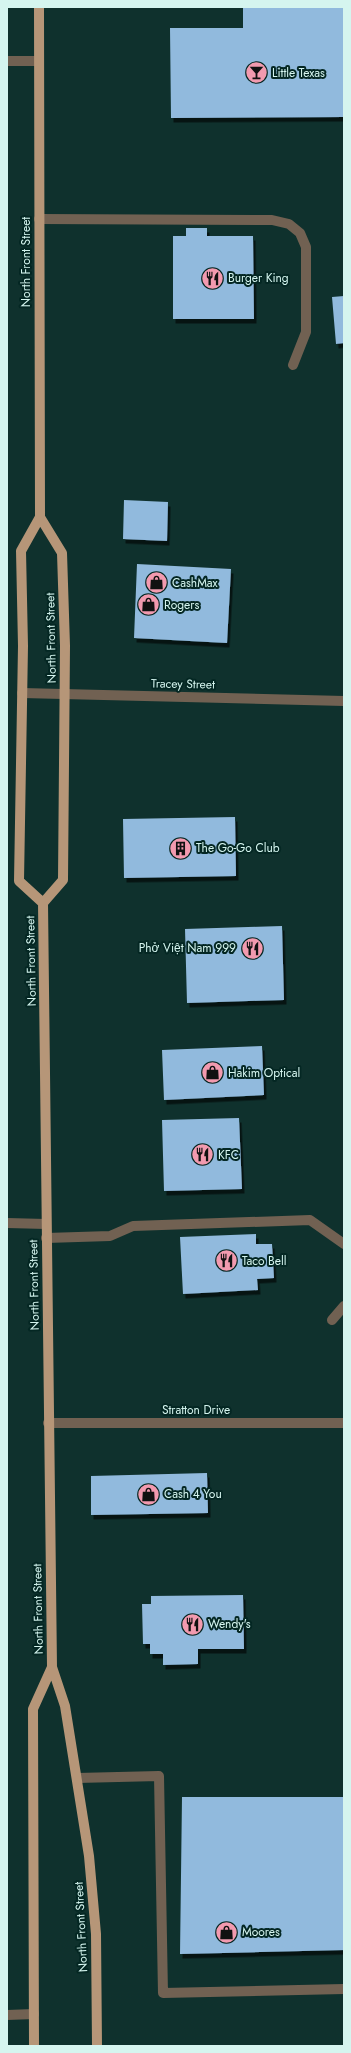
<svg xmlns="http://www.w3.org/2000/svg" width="351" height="2053" font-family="Jost,sans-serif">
  <defs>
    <filter id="shadow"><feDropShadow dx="2.5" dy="4.5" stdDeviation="0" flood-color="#0009"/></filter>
  </defs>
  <rect width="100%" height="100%" fill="#0f312d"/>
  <path fill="#91badd" filter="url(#shadow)" d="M243 7H344V117L171 118 170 28H243Z
    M186 228H207V236H253L254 319H173V236H186Z
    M344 296V343L336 344 332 297Z
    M124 500 168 502 167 541 123 539Z
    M137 564 231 569 227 643 134 638Z
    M235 817 236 876 124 878 123 819Z
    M282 926 284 1000 187 1003 185 929Z
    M262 1046 264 1095 164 1100 162 1050Z
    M239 1118 242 1189 164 1191 162 1120Z
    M256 1234V1244H272L274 1278 257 1279 258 1290 183 1294 180 1237Z
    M207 1473 208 1513 91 1515V1476Z
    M243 1595 244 1649H198V1664L163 1665V1654H150V1644H143L142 1604H151V1596Z
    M182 1797H344V1950L180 1954Z"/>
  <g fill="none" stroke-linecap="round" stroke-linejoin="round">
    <path stroke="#716152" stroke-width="10" d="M7 61H39
      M39 219 272 220 289 224 300 233 306 247V332L293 365
      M22 693 344 701
      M7 1223 46 1224
      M46 1238 110 1236 133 1226 310 1220 344 1244
      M332 1320 344 1306
      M48 1423H344
      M77 1778 159 1776 163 1993 344 1989
      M7 2015 34 2014"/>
    <path stroke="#b69678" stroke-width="10" d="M39 7 40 517 21 551 23 646 19 881 43 903
      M40 517 62 553 65 646 63 880 43 903 52 1667 65 1706 89 1856 96 1934 97 2046
      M34 2046 33 1709 52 1667"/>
  </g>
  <defs>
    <symbol id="bar-disc" viewBox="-11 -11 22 22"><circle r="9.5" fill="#f29aaf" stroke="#042723"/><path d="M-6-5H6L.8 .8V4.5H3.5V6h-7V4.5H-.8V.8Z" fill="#111"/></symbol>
    <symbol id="restaurant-disc" viewBox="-11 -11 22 22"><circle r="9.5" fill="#f29aaf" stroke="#042723"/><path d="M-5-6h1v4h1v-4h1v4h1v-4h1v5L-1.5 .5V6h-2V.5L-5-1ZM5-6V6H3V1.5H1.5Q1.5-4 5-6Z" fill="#111"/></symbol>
    <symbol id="shop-disc" viewBox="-11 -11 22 22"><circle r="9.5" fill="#f29aaf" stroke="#042723"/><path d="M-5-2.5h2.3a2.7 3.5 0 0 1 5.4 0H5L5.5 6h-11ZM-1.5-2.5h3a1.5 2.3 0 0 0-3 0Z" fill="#111"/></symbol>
    <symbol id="building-disc" viewBox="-11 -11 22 22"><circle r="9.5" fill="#f29aaf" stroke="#042723"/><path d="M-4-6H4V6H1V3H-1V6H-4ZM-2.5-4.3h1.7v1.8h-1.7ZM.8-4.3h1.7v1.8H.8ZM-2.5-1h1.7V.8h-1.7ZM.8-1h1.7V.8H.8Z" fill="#111"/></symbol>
  </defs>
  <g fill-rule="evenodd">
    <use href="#bar-disc" x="244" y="60" width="25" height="25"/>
    <use href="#restaurant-disc" x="200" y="266" width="25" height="25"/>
    <use href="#shop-disc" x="144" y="570" width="25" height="25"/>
    <use href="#shop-disc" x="136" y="592" width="25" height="25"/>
    <use href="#building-disc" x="168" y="836" width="25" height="25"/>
    <use href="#restaurant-disc" x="240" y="936" width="25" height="25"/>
    <use href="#shop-disc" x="200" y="1060" width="25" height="25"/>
    <use href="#restaurant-disc" x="190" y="1142" width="25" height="25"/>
    <use href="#restaurant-disc" x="214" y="1248" width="25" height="25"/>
    <use href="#shop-disc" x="136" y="1482" width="25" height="25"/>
    <use href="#restaurant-disc" x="180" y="1612" width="25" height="25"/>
    <use href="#shop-disc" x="214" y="1920" width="25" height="25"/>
  </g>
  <g text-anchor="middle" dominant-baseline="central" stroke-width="4" stroke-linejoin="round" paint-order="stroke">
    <g font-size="12" fill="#d5f5ef" stroke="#042723" text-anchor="start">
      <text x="272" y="73">Little Texas</text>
      <text x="228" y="278">Burger King</text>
      <text x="172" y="583">CashMax</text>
      <text x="164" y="605">Rogers</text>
      <text x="196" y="848">The Go-Go Club</text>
      <text x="236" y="948" text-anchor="end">Phở Việt Nam 999</text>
      <text x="228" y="1073">Hakim Optical</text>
      <text x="218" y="1155">KFC</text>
      <text x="242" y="1261">Taco Bell</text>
      <text x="164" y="1494">Cash 4 You</text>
      <text x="208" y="1624">Wendy's</text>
      <text x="242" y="1932">Moores</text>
    </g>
    <g font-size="12" fill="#d5f5ef" stroke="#042723">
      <text transform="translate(26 262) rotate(-90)">North Front Street</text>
      <text transform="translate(51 638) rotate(-91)">North Front Street</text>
      <text transform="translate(183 684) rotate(1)">Tracey Street</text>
      <text transform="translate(31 961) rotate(-91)">North Front Street</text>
      <text transform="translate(34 1285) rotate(-91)">North Front Street</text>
      <text x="196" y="1410">Stratton Drive</text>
      <text transform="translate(38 1609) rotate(-91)">North Front Street</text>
      <text transform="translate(81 1927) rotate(-93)">North Front Street</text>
    </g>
  </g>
  <rect width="351" height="2053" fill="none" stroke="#d5f5ef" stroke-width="16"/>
</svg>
